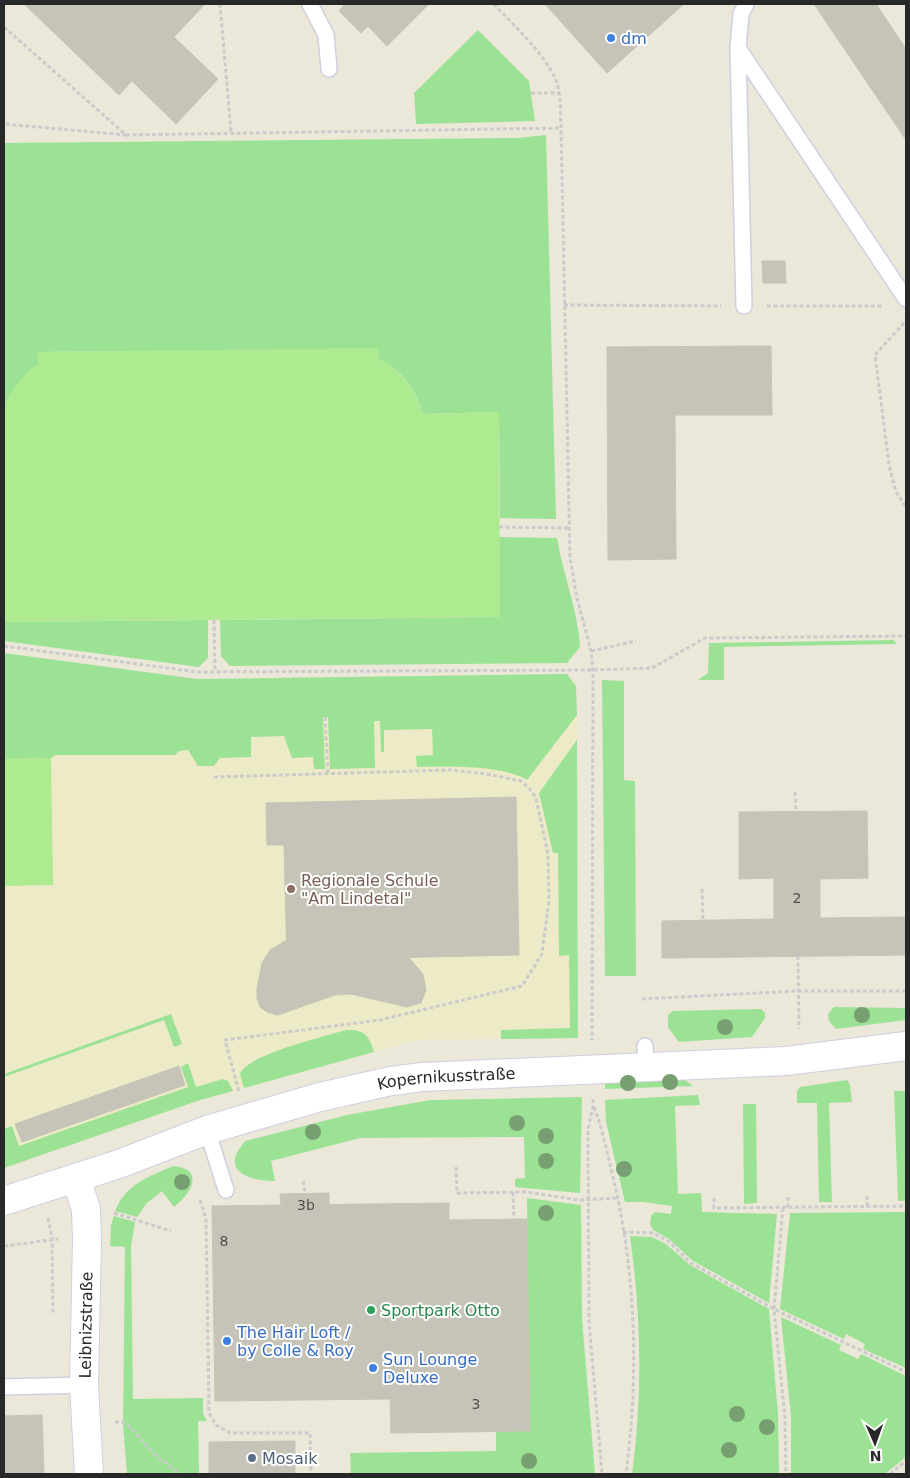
<svg xmlns="http://www.w3.org/2000/svg" width="910" height="1478" font-family="'DejaVu Sans',sans-serif">
  <rect width="100%" height="100%" fill="#ebe7d9"/>
  <path fill="#edeac8" d="M577 715 578 1038 417 1040 200 1100 4 1168V720Z"/>
  <path fill="#9ce295" d="M478 30 529 81 535 121 416 124 414 93Z
    M546 135 556 519 500 518 499 412 423 414C413 385 405 374 379 359L378 349 38 352 39 364 27 373 4 405V143L517 138Z
    M499 537 557 538C563 575 578 610 580 647L567 663 230 666 221 656 220 620 499 617Z
    M208 620V658L199 667 4 641V622Z
    M893 640 897 644 724 647V680H698L708 673 709 643Z
    M4 653 197 679 567 674 576 686 577 715 527 780C504 765 445 766 417 767L416 756 433 755 432 729 384 730V752H381L380 721H374L375 768 330 769 328 717H323L325 769H314L313 757 292 758 284 736 251 737V757L220 758 214 766H198L188 750 179 751 175 755H55L51 758 4 759Z
    M602 680 624 681V780L635 781 636 976H605Z
    M577 740 578 1038 501 1039V1030L570 1028 569 955 559 956 558 853H553L539 793Z
    M834 1007 906 1008V1020L836 1029 829 1021 828 1014Z
    M761 1009 765 1013V1018L752 1037 679 1042 668 1027V1015L673 1011Z
    M171 1014 182 1044 174 1047 164 1020 4 1077V1074Z
    M346 1030C364 1029 369 1035 374 1052L244 1088 240 1074C246 1055 326 1036 346 1030Z
    M188 1063 196 1087 223 1079 228 1081 233 1091 200 1100 4 1168V1129L12 1126 19 1146 188 1087 181 1067Z
    M679 1075 693 1086 605 1089V1077Z
    M847 1080 850 1085 852 1102 829 1103 832 1202H819L817 1103H797V1091L800 1087Z
    M894 1091H906V1201H898Z
    M698 1095 700 1105 675 1106 678 1194 701 1193 702 1212 777 1214 769 1303 693 1261 669 1239 653 1230 650 1224 651 1216 655 1212 671 1214 672 1206 643 1202H625L606 1122 605 1100Z
    M582 1097 580 1193 515 1187V1179L525 1178 524 1137 360 1138 271 1161 275 1181C261 1181 228 1177 236 1155 238 1150 242 1145 245 1141L347 1115 430 1100Z
    M743 1104H756L757 1203 744 1204Z
    M173 1166C206 1169 191 1194 174 1207L162 1191 147 1203 137 1217 115 1211C126 1184 148 1177 173 1166Z
    M527 1198 581 1205 582 1319 595 1474H351L350 1453 496 1451V1431H530Z
    M906 1212V1368L863 1349 865 1344 846 1334 844 1339 780 1309 790 1213Z
    M114 1216 135 1222 131 1246 133 1399 203 1398V1414L207 1421H198L199 1474H127L123 1425 125 1247 110 1246 111 1225Z
    M630 1236 652 1237 666 1244 690 1265 769 1309 778 1414 779 1474H632C643 1395 641 1315 630 1236Z
    M781 1317 841 1345 839 1350 858 1359 861 1354 906 1376V1457L885 1474H791V1417Z"/>
  <path fill="#aeea90" d="M378 348 379 359C406 375 412 385 423 414L499 412 500 617 4 622V405L14 388 27 373 39 364 38 352Z
    M51 758 53 885 4 886V759Z"/>
  <path fill="#c6c4b9" stroke="#c6c4b3" d="M24 4H205L174 37 218 79 176 124 132 81 119 95Z
    M345 4H426L428 5 387 46 368 26 361 33 339 11Z
    M545 4H684L607 73Z
    M814 4H876L906 49V140Z
    M762 261H785L786 283H763Z
    M771 346 772 415H675L676 559 608 560 607 347Z
    M516 797 519 955 287 960 284 845H267L266 803Z
    M867 811 868 878 820 879V918L906 917V955L662 958V921L774 919V878L739 879V812Z
    M287 940V960L409 958 423 974 426 990 421 1003 407 1007 351 994 335 995 278 1015 267 1012 260 1007 257 998V988L262 963 270 950Z
    M179 1066 185 1085 22 1142 15 1124Z
    M329 1193V1205H281L280 1194Z
    M449 1203V1220L527 1219 530 1431 391 1433 390 1399 215 1401 212 1206Z
    M42 1415 44 1474H4V1416Z
    M295 1441V1474H209V1442Z"/>
  <g fill="none" stroke-linecap="round" stroke-linejoin="round">
    <defs>
      <path id="service" d="M310 4 326 35 329 69
        M738 48 906 299
        M744 306 738 48 741 14 746 4
        M645 1046 646 1067
        M207 1130 226 1190
        M4 1387 84 1385"/>
      <g id="minor">
        <path d="M76 1178 86 1209 87 1240 84 1385 89 1474"/>
        <path id="s1" d="M4 1201 119 1164 207 1130 320 1097 391 1081 422 1077 786 1061 906 1046"/>
      </g>
    </defs>
    <use href="#service" stroke="#d0cfe1" stroke-width="18"/>
    <use href="#minor" stroke="#d0cfe1" stroke-width="30"/>
    <path stroke="#cbcbcb" stroke-width="3" stroke-dasharray="4 2.5" stroke-linecap="butt" d="M220 4 231 132
      M494 4C514 26 543 52 555 78 562 93 560 112 561 128L570 557 577 598 591 651 593 670 592 1040
      M4 27 126 135 4 124
      M531 93H559
      M126 135 561 128
      M564 305 721 306
      M767 306H883
      M904 323 875 355 889 465 896 492 906 507
      M499 527 569 528
      M214 620 215 672
      M4 646 197 672 593 670 652 668 705 638 906 636
      M591 651 636 641
      M325 717 328 774
      M214 777 451 770 487 774 521 781 529 788 536 798 548 854 549 900 542 954 522 986 380 1020 225 1040 239 1092
      M795 792 796 811
      M702 889 703 920
      M798 956 799 1029
      M642 999 798 991H906
      M593 1099V1106L588 1130 589 1321 602 1474
      M594 1107C603 1130 607 1153 613 1177 636 1274 639 1375 626 1474
      M456 1167 457 1193 526 1192 579 1200 618 1198
      M303 1181 305 1193
      M513 1192 514 1219
      M867 1196V1206
      M788 1197V1208
      M714 1198V1208L906 1206
      M200 1200 206 1219 209 1413 216 1425 230 1433H310L311 1474
      M783 1208 774 1309 785 1418 786 1474
      M114 1213 171 1231
      M48 1218 52 1238 53 1314
      M623 1232 653 1233 668 1241 691 1263 774 1309 906 1372
      M4 1246 58 1239
      M115 1422H122L130 1427 157 1457 175 1470 179 1474
      M890 1474 906 1461"/>
    <use href="#service" stroke="#fff" stroke-width="15"/>
    <use href="#minor" stroke="#fff" stroke-width="28"/>
  </g>
  <g fill="#789f71">
    <circle cx="862" cy="1015" r="8"/>
    <circle cx="725" cy="1027" r="8"/>
    <circle cx="670" cy="1082" r="8"/>
    <circle cx="628" cy="1083" r="8"/>
    <circle cx="517" cy="1123" r="8"/>
    <circle cx="313" cy="1132" r="8"/>
    <circle cx="546" cy="1136" r="8"/>
    <circle cx="546" cy="1161" r="8"/>
    <circle cx="624" cy="1169" r="8"/>
    <circle cx="182" cy="1182" r="8"/>
    <circle cx="546" cy="1213" r="8"/>
    <circle cx="737" cy="1414" r="8"/>
    <circle cx="767" cy="1427" r="8"/>
    <circle cx="729" cy="1450" r="8"/>
    <circle cx="529" cy="1461" r="8"/>
  </g>
  <g fill="#3f7fe0" stroke="#fff" stroke-width="2">
    <circle cx="611" cy="38" r="5"/>
    <circle cx="227" cy="1341" r="5"/>
    <circle cx="373" cy="1368" r="5"/>
  </g>
  <circle fill="#8d6e63" stroke="#fff" stroke-width="2" cx="291" cy="889" r="5"/>
  <circle fill="#2e9e5b" stroke="#fff" stroke-width="2" cx="371" cy="1310" r="5"/>
  <circle fill="#5c6f8a" stroke="#fff" stroke-width="2" cx="252" cy="1458" r="5"/>
  <g text-anchor="middle" dominant-baseline="central" stroke-width="4" stroke-linejoin="round" paint-order="stroke">
    <g font-size="14" fill="#504f4c">
      <text x="797" y="898">2</text>
      <text x="306" y="1205">3b</text>
      <text x="224" y="1241">8</text>
      <text x="476" y="1404">3</text>
    </g>
    <g font-size="16" fill="#366cbe" stroke="#fff" text-anchor="start">
      <text x="621" y="38">dm</text>
      <text x="237" y="1332">The Hair Loft /<tspan x="237" dy="18">by Colle &amp; Roy</tspan></text>
      <text x="383" y="1359">Sun Lounge<tspan x="383" dy="18">Deluxe</tspan></text>
    </g>
    <g font-size="16" fill="#785e54" stroke="#fff" text-anchor="start">
      <text x="301" y="880">Regionale Schule<tspan x="301" dy="18">"Am Lindetal"</tspan></text>
    </g>
    <g font-size="16" fill="#282828" stroke="#fff">
      <text stroke="none"><textPath href="#s1" startOffset="461">Kopernikusstraße</textPath></text>
      <text transform="translate(86 1325) rotate(-89)">Leibnizstraße</text>
    </g>
    <g font-size="16" fill="#27864d" stroke="#fff" text-anchor="start">
      <text x="381" y="1310">Sportpark Otto</text>
    </g>
    <g font-size="16" fill="#4e5e75" stroke="#fff" text-anchor="start">
      <text x="262" y="1458">Mosaik</text>
    </g>
  </g>
  <rect width="910" height="1478" fill="none" stroke="#282828" stroke-width="10"/>
  <g transform="translate(875 1443) rotate(178)" stroke="#ffffff" stroke-width="4" paint-order="stroke">
  <path d="M0-4L9 19L0 12L-9 19Z" fill="#282828"/>
  <text y="-8" font-size="14" font-weight="bold" text-anchor="middle" fill="#282828">N</text>
  </g>
</svg>
